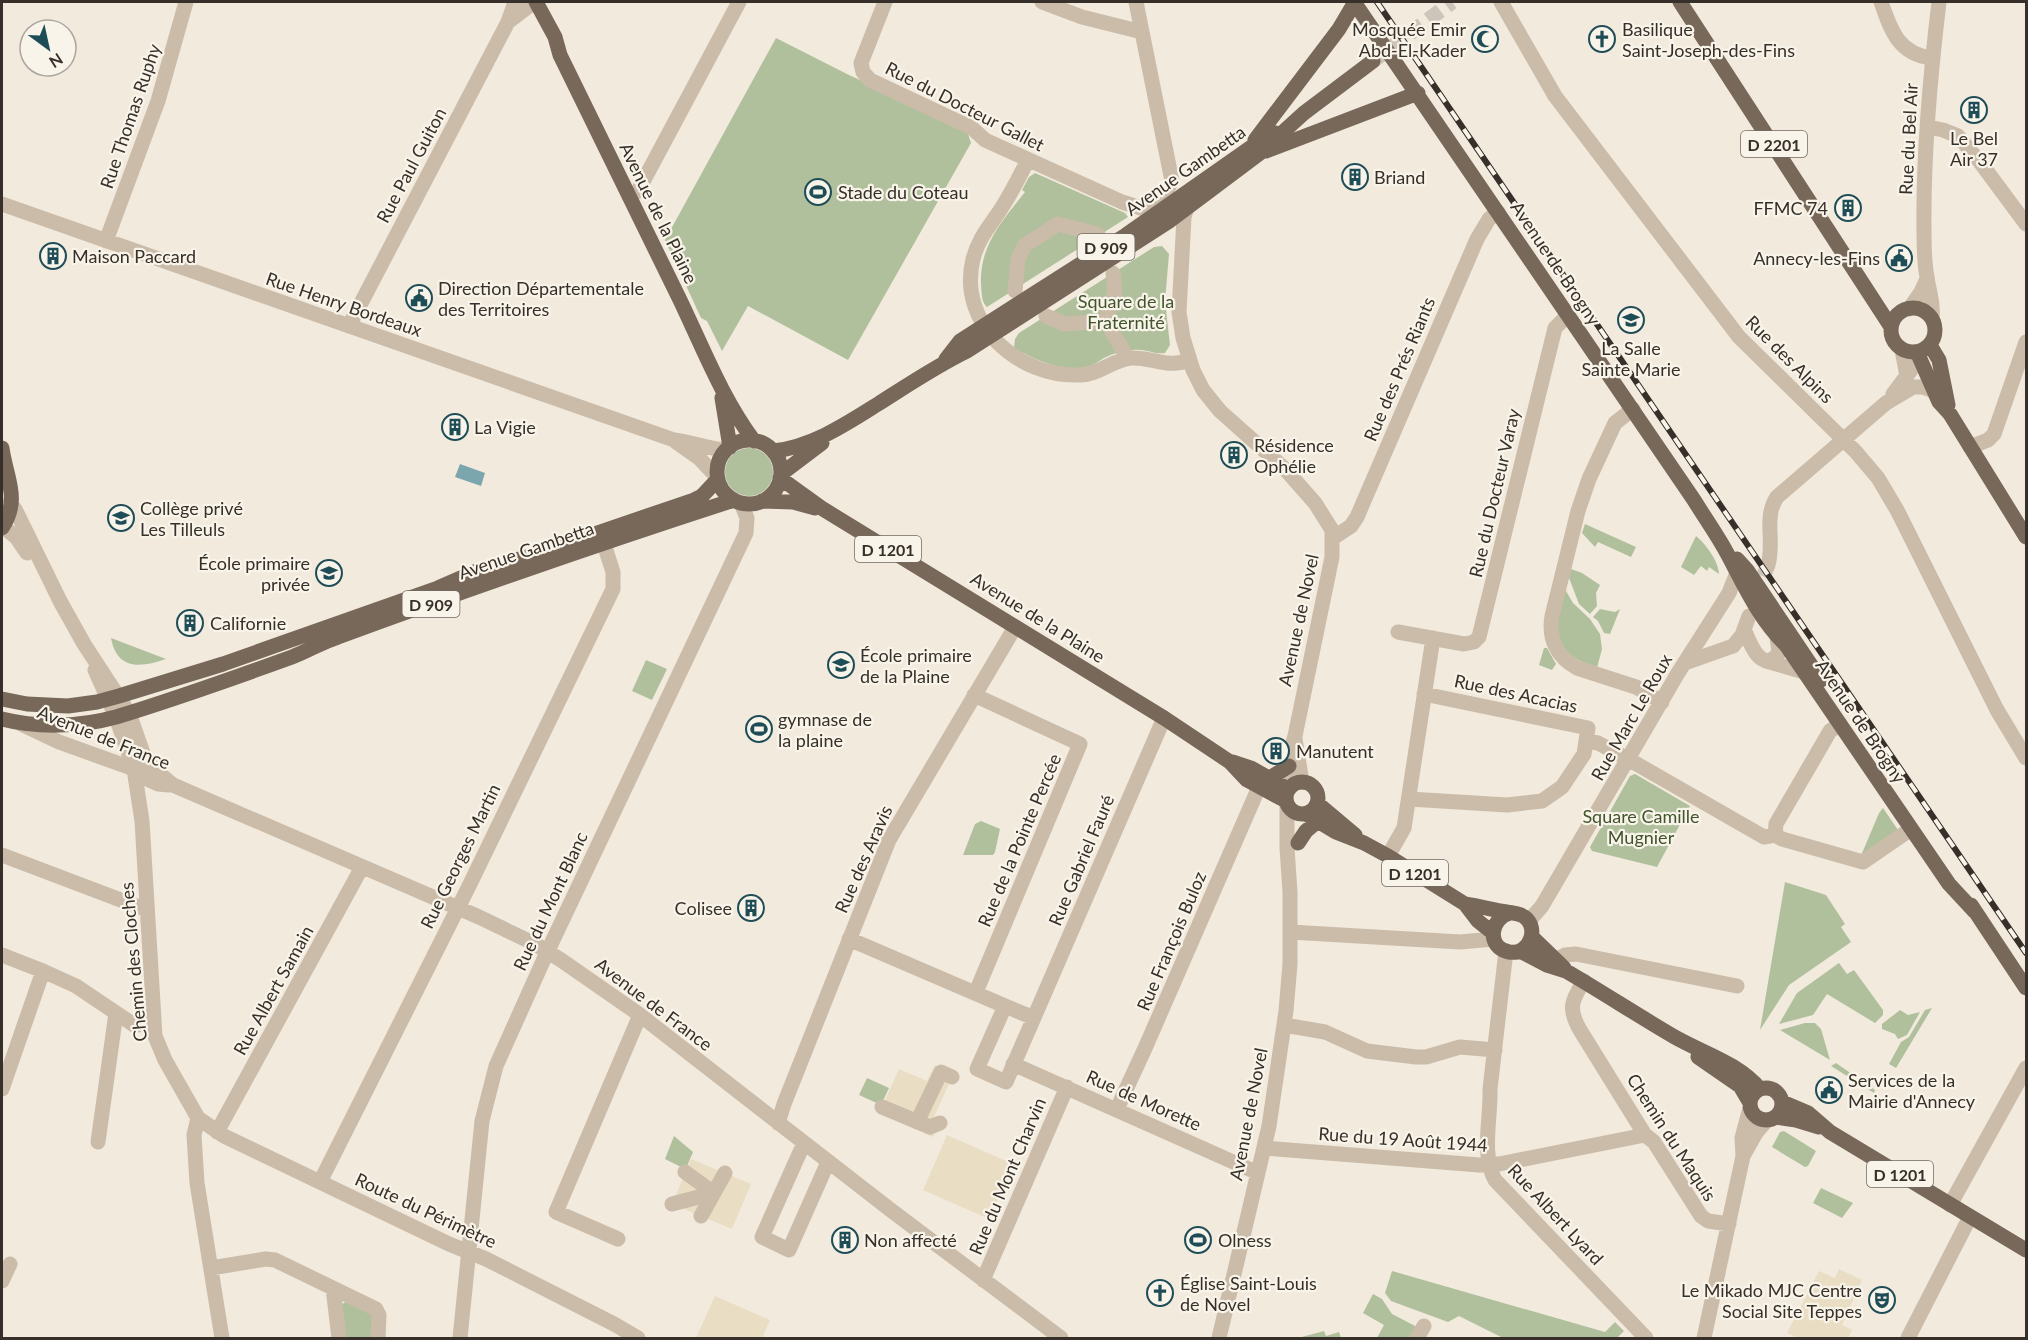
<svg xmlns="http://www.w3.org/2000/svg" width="2028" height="1340" font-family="Lato,sans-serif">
  <rect width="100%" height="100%" fill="#f2eadd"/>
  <path fill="#b0c09d" d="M776 38 849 75 966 128 971 143 848 360 748 306 722 351 707 321 701 318 665 240Z
    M1035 173 1125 213 1128 217 987 307C981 302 982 293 981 285 979 246 1002 221 1025 192L1022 190 1029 177Z
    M1162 246 1169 254 1165 301 1170 345 1165 353C1155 355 1145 348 1133 350 1124 351 1114 353 1106 357 1101 359 1096 364 1090 366 1063 374 1036 360 1014 348L1015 339 1019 333 1154 247Z
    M725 472a24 24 0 1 1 48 0a24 24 0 1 1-48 0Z
    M1585 524 1636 547 1631 557 1598 542 1595 547 1582 533Z
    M1696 536C1705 543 1719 562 1719 574L1709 567 1707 571 1701 566 1694 575 1681 567Z
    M1571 569 1582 573 1600 585 1596 593 1597 606 1590 614 1579 604 1569 578Z
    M1563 591H1566L1573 603 1590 619 1600 634 1602 649 1597 668C1550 652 1555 632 1563 591Z
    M1600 609 1615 612 1620 609 1610 634 1604 633 1598 621 1593 617Z
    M111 638 166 659C140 668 117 670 111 638Z
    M1544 648H1547L1556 664 1552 670 1539 665Z
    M646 660 667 669 652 700 632 691Z
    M1635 774 1690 806 1657 867 1592 851 1590 847 1630 776Z
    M1883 808 1898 830 1860 858 1879 813Z
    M981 821 1000 829 995 852 993 855H963L975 824Z
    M1785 882 1826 895 1845 924 1841 927 1851 942 1789 985 1760 1030Z
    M1839 963 1847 974 1854 970 1883 1010V1015L1875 1023 1827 994 1813 1015 1779 1024 1797 993Z
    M1932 1008 1896 1068 1889 1064 1901 1042 1909 1037 1925 1010Z
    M1900 1010 1908 1015 1920 1012 1907 1035 1898 1039 1895 1034 1882 1029V1024Z
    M1805 1023H1815L1821 1029 1830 1060 1780 1030Z
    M1836 1063 1875 1090 1874 1093 1831 1066Z
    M867 1078 889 1088 881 1105 859 1095Z
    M1784 1131 1816 1151 1808 1166 1805 1167 1772 1147 1780 1132Z
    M674 1136 693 1152 687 1166 683 1168 665 1159Z
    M1821 1188 1853 1203 1842 1218 1813 1203Z
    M1392 1271 1605 1332 1615 1322 1624 1331 1617 1338H1503L1459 1316 1448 1322 1391 1301 1385 1293Z
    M1373 1294 1382 1299 1392 1314 1419 1328 1413 1338H1377L1384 1325 1363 1313Z
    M347 1301 373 1312V1338H342L339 1306Z
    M1324 1331 1326 1336 1339 1332 1341 1338H1298Z"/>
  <path fill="#e9ddc4" d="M935 1065 954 1073 933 1119 940 1123 933 1137 924 1133 926 1130 881 1109 899 1069 927 1081Z
    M947 1135 1013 1164 989 1219 923 1190Z
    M691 1159 751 1184 732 1229 672 1204Z
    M1839 1269 1862 1280 1842 1325 1852 1330 1848 1338H1796V1337L1787 1333 1819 1271 1835 1278Z
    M715 1296 770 1320 762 1338H696Z"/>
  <path fill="#7ca6ae" d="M460 464 485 473 481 486 455 477Z"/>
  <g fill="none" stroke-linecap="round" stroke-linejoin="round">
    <path stroke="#cdc5b9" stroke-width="15" stroke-dasharray="15 8" stroke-linecap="butt" d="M1755 598 1768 565"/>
    <path stroke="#cdc5b9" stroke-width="15" stroke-dasharray="15 8" stroke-linecap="butt" d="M1373 61 1452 2"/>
    <path stroke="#cabca9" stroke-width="15" d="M885 2 861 63 863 72 870 80 972 128 985 140 1122 202 1157 213 1159 205 1172 181 1136 2
      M1042 2 1082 17 1142 32
      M1501 2 1555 96 1739 337 1856 452 1878 478 1897 510 1997 710 2026 758
      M1881 2C1891 30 1898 54 1932 58
      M508 22 534 2
      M1928 127 1943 130 1958 136 1980 162 2026 224
      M1028 160C1020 175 1013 190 1004 204 992 224 979 236 973 259 957 324 1019 378 1080 375 1098 375 1112 360 1131 358 1144 357 1155 362 1167 363 1174 364 1182 362 1189 361
      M629 196 638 191 739 2
      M2 204 674 440C692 442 708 449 726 450
      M1187 208 1184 217 1179 312 1183 338 1193 370 1203 390 1220 411 1285 469 1315 503 1332 530V557L1295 736 1289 756 1290 787
      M106 241 158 101 186 2
      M1113 273 1115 291 1106 321 1124 352
      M1015 291 1018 259 1025 245 1058 224 1097 234 1099 237
      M1909 309 1921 292 1927 279
      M1046 316 1065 324 1106 321
      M1932 318C1934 300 1929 294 1927 277 1924 262 1924 246 1924 231 1923 155 1930 77 1939 2
      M349 326 508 22 515 2
      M1902 350 1907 376
      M1893 394 1911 370 1916 352
      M1633 409 1615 423 1589 479 1578 511 1552 616C1548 639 1557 657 1577 668L1636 687 1662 702
      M676 442 700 459 717 477
      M1970 447 1988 440 1994 434 2026 342
      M2 505 15 509 60 601 84 644 129 713 145 759 154 769 173 785 479 917 535 944 561 960 640 1015 892 1211 1061 1338
      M2 526 16 537 27 553
      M1333 538 1351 526 1357 517 1477 239 1489 219 1498 212
      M1768 565C1775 541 1763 518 1777 497L1886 403 1913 387H1922L1934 391
      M1744 629C1750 643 1761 675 1779 653L1777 637
      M1398 632 1464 644 1474 642 1479 637 1555 328 1568 315
      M1766 661 1804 672
      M1685 663 1733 646 1742 635 1749 616
      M95 670 116 717 134 769 142 821 155 1036 165 1060 198 1118 194 1135 197 1183 222 1338
      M1424 694 1588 728 1586 741 1598 743 1628 759 1764 837 1775 835 1782 839 1863 862 1911 829
      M974 695 1080 744 976 992
      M21 724 59 742 134 769 145 778 158 784 169 785
      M1295 739 1302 782
      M1409 799 1507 805 1542 801 1562 787 1584 754 1586 741
      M1775 835 1776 824 1830 731 1840 724
      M2 855 147 910
      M1388 856 1404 828 1433 638
      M1529 921 1542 906 1678 673 1729 593 1740 565
      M1290 932 1460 942 1494 939
      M849 939 1005 1006
      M1506 951 1490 1089C1491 1118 1481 1154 1495 1180L1646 1338
      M2 955 43 971 76 986 134 1025 154 1024
      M1547 965 1565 955 1576 954 1737 986
      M1584 981C1571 1001 1568 1009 1580 1030L1645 1135 1654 1142 1701 1216 1708 1221 1729 1224
      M1034 1018 1005 1006 977 1069 1006 1082 1164 718
      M1284 1025 1325 1032 1367 1051 1416 1057H1426L1460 1047 1495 1050
      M1013 1064 1258 1173
      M2 1089 43 971
      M882 1107 930 1127 940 1123
      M1117 1109 1146 1046 1259 787
      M198 1118 224 1136 449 1244 486 1259 614 1324 638 1338
      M917 1122 941 1072 952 1077
      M778 1123 784 1104 889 840 1015 627
      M217 1132 362 867
      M98 1142 116 1013
      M804 1143 762 1237 789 1250 828 1162
      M1264 1148 1479 1165 1499 1164 1645 1135
      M1743 1156 1756 1133 1767 1120
      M320 1182 469 886 613 589V572L604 544
      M672 1204 714 1193 685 1172
      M1950 1205 2026 1068
      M701 1216 725 1173
      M618 1239 556 1212 640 1015
      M211 1268 266 1259 275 1260 376 1309 379 1315 378 1338
      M983 1280 1067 1087
      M2 1281 10 1264
      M333 1288 339 1338
      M460 1338 482 1121 496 1066 544 959 746 533 747 518 741 503
      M1219 1338 1269 1126 1286 1011 1290 964V892L1287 848V805
      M1417 1338 1424 1326
      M1704 1338 1743 1156 1742 1138 1750 1108
      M1908 1338 1970 1217"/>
    <path stroke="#78685a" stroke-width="15" d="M536 2 555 37 560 55C600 136 640 218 680 300 703 348 722 398 754 441
      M1354 2 1694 500C1705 518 1718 536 1728 555 1745 587 1760 620 1786 645L1949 884 1975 912
      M1680 2 1891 327
      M1255 140 1339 29 1355 2
      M1266 151 1418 93
      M1891 330a22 22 0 1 1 44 0a22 22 0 1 1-44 0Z
      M1930 345 1939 360 1948 405
      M1917 352 1939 402 1950 414 2026 537
      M946 359 960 341 1126 235 1273 132
      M722 398 730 447
      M717 472a32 32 0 1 1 64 0a32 32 0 1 1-64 0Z
      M2 448C6 478 21 499 2 528
      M773 451C812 447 846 424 878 404 908 385 936 366 967 351L1168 222 1260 153 1304 113 1373 61
      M781 474 822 443
      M780 478 823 509 1164 718 1230 762 1247 780 1286 801
      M762 501 793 502 815 508
      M1737 559 1747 570 1821 680
      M2 699 27 704 68 706 97 702 119 696 223 664 438 588 477 571 530 556 694 500 702 496 718 479
      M2 719C37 728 80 727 116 717 175 699 234 678 292 657 308 651 322 642 338 637 469 589 601 543 734 500
      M1233 762 1251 768 1288 789
      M1268 779 1289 766
      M1286 798a16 16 0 1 1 32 0a16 16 0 1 1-32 0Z
      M1317 803 1355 835
      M1306 814 1336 832 1364 843 1388 856 1465 904 1478 921 1493 933
      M1298 843 1306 831 1318 821
      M1465 904C1479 906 1493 910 1507 912 1512 913 1516 913 1521 915 1541 924 1531 956 1509 952 1486 948 1490 918 1510 913
      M1971 905 2026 988
      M1532 937 1564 968
      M1520 951 1547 965 1566 971C1602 992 1637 1015 1673 1036 1702 1053 1737 1062 1760 1089
      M1698 1057 1740 1086 1750 1103
      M1750 1104a16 16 0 1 1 32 0a16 16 0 1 1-32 0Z
      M1782 1102 1808 1113 1830 1132 2026 1250
      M1776 1117 1796 1120 1819 1127"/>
    <defs>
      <path id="rail" d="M1377 2 2026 953"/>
    </defs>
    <use href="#rail" stroke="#372f29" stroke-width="6"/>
    <use href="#rail" stroke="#f9f4e9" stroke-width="4" stroke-dasharray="11" stroke-linecap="butt"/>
  </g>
  <defs>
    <symbol id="mosque-ring" viewBox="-11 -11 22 22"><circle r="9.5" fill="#f9f4e9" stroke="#1f4d57" stroke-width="1.5"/><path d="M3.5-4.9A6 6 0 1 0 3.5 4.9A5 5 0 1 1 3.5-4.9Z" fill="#1f4d57"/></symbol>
    <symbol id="church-ring" viewBox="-11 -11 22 22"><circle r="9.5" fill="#f9f4e9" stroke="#1f4d57" stroke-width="1.5"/><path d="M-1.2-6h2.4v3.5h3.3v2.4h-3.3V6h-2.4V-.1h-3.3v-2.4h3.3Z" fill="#1f4d57"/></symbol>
    <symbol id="building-ring" viewBox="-11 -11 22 22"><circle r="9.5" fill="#f9f4e9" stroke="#1f4d57" stroke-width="1.5"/><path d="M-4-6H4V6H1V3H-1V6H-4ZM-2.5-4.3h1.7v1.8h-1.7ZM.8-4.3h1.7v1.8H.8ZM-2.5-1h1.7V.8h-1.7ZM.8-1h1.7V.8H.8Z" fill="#1f4d57"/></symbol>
    <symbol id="stadium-ring" viewBox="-11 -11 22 22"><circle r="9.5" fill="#f9f4e9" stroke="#1f4d57" stroke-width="1.5"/><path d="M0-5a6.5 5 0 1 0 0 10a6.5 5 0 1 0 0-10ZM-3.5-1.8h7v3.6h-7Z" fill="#1f4d57"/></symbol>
    <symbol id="civic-ring" viewBox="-11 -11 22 22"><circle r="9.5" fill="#f9f4e9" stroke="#1f4d57" stroke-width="1.5"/><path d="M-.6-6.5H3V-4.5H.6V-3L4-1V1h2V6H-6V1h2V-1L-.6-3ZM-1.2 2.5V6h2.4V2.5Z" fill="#1f4d57"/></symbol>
    <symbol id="school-ring" viewBox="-11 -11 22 22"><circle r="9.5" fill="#f9f4e9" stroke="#1f4d57" stroke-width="1.5"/><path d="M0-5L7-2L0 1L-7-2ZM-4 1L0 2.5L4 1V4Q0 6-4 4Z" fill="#1f4d57"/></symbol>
    <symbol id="theatre-ring" viewBox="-11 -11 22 22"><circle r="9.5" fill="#f9f4e9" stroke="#1f4d57" stroke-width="1.5"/><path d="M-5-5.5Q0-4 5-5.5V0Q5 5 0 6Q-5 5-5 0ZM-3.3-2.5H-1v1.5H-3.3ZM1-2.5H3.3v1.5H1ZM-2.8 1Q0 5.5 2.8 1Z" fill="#1f4d57"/></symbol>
  </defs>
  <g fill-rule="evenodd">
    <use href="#mosque-ring" x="1470" y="24" width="30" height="30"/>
    <use href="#church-ring" x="1587" y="24" width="30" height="30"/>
    <use href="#building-ring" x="1959" y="95" width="30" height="30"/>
    <use href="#building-ring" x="1340" y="162" width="30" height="30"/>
    <use href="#stadium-ring" x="803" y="177" width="30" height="30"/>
    <use href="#building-ring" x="1833" y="193" width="30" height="30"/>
    <use href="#building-ring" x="38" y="241" width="30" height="30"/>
    <use href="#civic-ring" x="1884" y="243" width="30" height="30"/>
    <use href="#civic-ring" x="404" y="283" width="30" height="30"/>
    <use href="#school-ring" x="1616" y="305" width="30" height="30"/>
    <use href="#building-ring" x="440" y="412" width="30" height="30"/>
    <use href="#building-ring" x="1219" y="440" width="30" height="30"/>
    <use href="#school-ring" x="106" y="503" width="30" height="30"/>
    <use href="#school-ring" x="314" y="558" width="30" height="30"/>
    <use href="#building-ring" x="175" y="608" width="30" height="30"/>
    <use href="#school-ring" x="826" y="650" width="30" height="30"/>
    <use href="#stadium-ring" x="744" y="714" width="30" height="30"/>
    <use href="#building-ring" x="1261" y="736" width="30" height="30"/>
    <use href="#building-ring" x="736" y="893" width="30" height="30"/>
    <use href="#civic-ring" x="1814" y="1075" width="30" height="30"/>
    <use href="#building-ring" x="830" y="1225" width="30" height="30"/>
    <use href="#stadium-ring" x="1183" y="1225" width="30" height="30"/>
    <use href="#church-ring" x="1145" y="1278" width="30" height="30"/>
    <use href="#theatre-ring" x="1867" y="1285" width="30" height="30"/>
  </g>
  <g text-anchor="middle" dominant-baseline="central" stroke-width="4.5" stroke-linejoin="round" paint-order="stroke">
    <g fill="#f9f4e9" stroke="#716a63" stroke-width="1.5">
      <rect x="1741" y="131" width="66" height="26" rx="4.5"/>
      <rect x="1077.5" y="234" width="57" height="26" rx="4.5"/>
      <rect x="855" y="536" width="66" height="26" rx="4.5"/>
      <rect x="402.5" y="591" width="57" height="26" rx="4.5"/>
      <rect x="1382" y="860" width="66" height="26" rx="4.5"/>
      <rect x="1867" y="1161" width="66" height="26" rx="4.5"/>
    </g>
    <g font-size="16" font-weight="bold" fill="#372f29">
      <text x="1774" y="144">D 2201</text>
      <text x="1106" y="247">D 909</text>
      <text x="888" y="549">D 1201</text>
      <text x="431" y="604">D 909</text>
      <text x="1415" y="873">D 1201</text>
      <text x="1900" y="1174">D 1201</text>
    </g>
    <g font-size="18" fill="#372f29" stroke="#f9f4e9" text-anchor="start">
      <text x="1466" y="29" text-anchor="end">Mosquée Emir<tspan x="1466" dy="21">Abd-El-Kader</tspan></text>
      <text x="1622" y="29">Basilique<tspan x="1622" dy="21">Saint-Joseph-des-Fins</tspan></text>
      <text x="1974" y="138" text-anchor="middle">Le Bel<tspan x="1974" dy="21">Air 37</tspan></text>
      <text x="1374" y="177">Briand</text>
      <text x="838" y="192">Stade du Coteau</text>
      <text x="1828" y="208" text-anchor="end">FFMC 74</text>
      <text x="72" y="256">Maison Paccard</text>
      <text x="1880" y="258" text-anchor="end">Annecy-les-Fins</text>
      <text x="438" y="288">Direction Départementale<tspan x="438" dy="21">des Territoires</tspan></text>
      <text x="1631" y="348" text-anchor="middle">La Salle<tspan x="1631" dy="21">Sainte Marie</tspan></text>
      <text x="474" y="427">La Vigie</text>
      <text x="1254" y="445">Résidence<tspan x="1254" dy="21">Ophélie</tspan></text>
      <text x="140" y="508">Collège privé<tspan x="140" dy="21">Les Tilleuls</tspan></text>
      <text x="310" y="563" text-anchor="end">École primaire<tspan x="310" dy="21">privée</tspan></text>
      <text x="210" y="623">Californie</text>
      <text x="860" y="655">École primaire<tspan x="860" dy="21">de la Plaine</tspan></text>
      <text x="778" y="719">gymnase de<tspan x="778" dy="21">la plaine</tspan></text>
      <text x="1296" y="751">Manutent</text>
      <text x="732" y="908" text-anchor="end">Colisee</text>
      <text x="1848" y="1080">Services de la<tspan x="1848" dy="21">Mairie d'Annecy</tspan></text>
      <text x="864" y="1240">Non affecté</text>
      <text x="1218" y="1240">Olness</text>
      <text x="1180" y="1283">Église Saint-Louis<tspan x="1180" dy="21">de Novel</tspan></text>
      <text x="1862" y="1290" text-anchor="end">Le Mikado MJC Centre<tspan x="1862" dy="21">Social Site Teppes</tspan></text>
    </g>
    <g font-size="18" fill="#372f29" stroke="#f9f4e9">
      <text transform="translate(965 106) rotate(27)">Rue du Docteur Gallet</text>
      <text transform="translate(130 116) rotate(-71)">Rue Thomas Ruphy</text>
      <text transform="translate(1908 139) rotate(-87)">Rue du Bel Air</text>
      <text transform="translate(411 165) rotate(-62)">Rue Paul Guiton</text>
      <text transform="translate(1185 170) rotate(-35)">Avenue Gambetta</text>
      <text transform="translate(659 213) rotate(64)">Avenue de la Plaine</text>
      <text transform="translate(1556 263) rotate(56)">Avenue de Brogny</text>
      <text transform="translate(344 304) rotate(19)">Rue Henry Bordeaux</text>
      <text transform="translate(1790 359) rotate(45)">Rue des Alpins</text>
      <text transform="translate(1399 369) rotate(-67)">Rue des Prés Riants</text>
      <text transform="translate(1494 493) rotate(-77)">Rue du Docteur Varay</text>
      <text transform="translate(526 550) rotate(-19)">Avenue Gambetta</text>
      <text transform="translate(1038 617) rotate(32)">Avenue de la Plaine</text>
      <text transform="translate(1298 620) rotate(-78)">Avenue de Novel</text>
      <text transform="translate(1516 693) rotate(12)">Rue des Acacias</text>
      <text transform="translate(1631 717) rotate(-60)">Rue Marc Le Roux</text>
      <text transform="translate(1861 721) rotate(56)">Avenue de Brogny</text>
      <text transform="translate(104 737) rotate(22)">Avenue de France</text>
      <text transform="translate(1019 840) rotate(-67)">Rue de la Pointe Percée</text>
      <text transform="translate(460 856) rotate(-64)">Rue Georges Martin</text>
      <text transform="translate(863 859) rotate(-66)">Rue des Aravis</text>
      <text transform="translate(1081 860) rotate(-67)">Rue Gabriel Fauré</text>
      <text transform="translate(550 901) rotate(-65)">Rue du Mont Blanc</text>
      <text transform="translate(1171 941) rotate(-67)">Rue François Buloz</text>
      <text transform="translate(133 962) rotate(-95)">Chemin des Cloches</text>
      <text transform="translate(273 990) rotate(-61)">Rue Albert Samain</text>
      <text transform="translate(654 1004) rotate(37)">Avenue de France</text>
      <text transform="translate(1144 1100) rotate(24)">Rue de Morette</text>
      <text transform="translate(1248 1114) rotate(-79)">Avenue de Novel</text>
      <text transform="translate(1672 1137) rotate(57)">Chemin du Maquis</text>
      <text transform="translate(1403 1139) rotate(4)">Rue du 19 Août 1944</text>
      <text transform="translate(1007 1176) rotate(-67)">Rue du Mont Charvin</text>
      <text transform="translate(426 1210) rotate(25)">Route du Périmètre</text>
      <text transform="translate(1556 1214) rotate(47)">Rue Albert Lyard</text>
    </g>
    <g font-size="18" fill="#41542d" stroke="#f9f4e9">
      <text x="1126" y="301">Square de la<tspan x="1126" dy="21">Fraternité</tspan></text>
      <text x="1641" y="816">Square Camille<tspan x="1641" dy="21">Mugnier</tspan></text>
    </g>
  </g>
  <rect width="2028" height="1340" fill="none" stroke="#372f29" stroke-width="6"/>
  <g transform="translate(48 48) rotate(147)"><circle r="28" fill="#f9f4e9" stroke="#aba59c" stroke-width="1.5"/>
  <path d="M0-4.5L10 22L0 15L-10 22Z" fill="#1f4d57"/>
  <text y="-9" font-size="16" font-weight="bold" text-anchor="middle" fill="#372f29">N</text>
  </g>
</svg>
